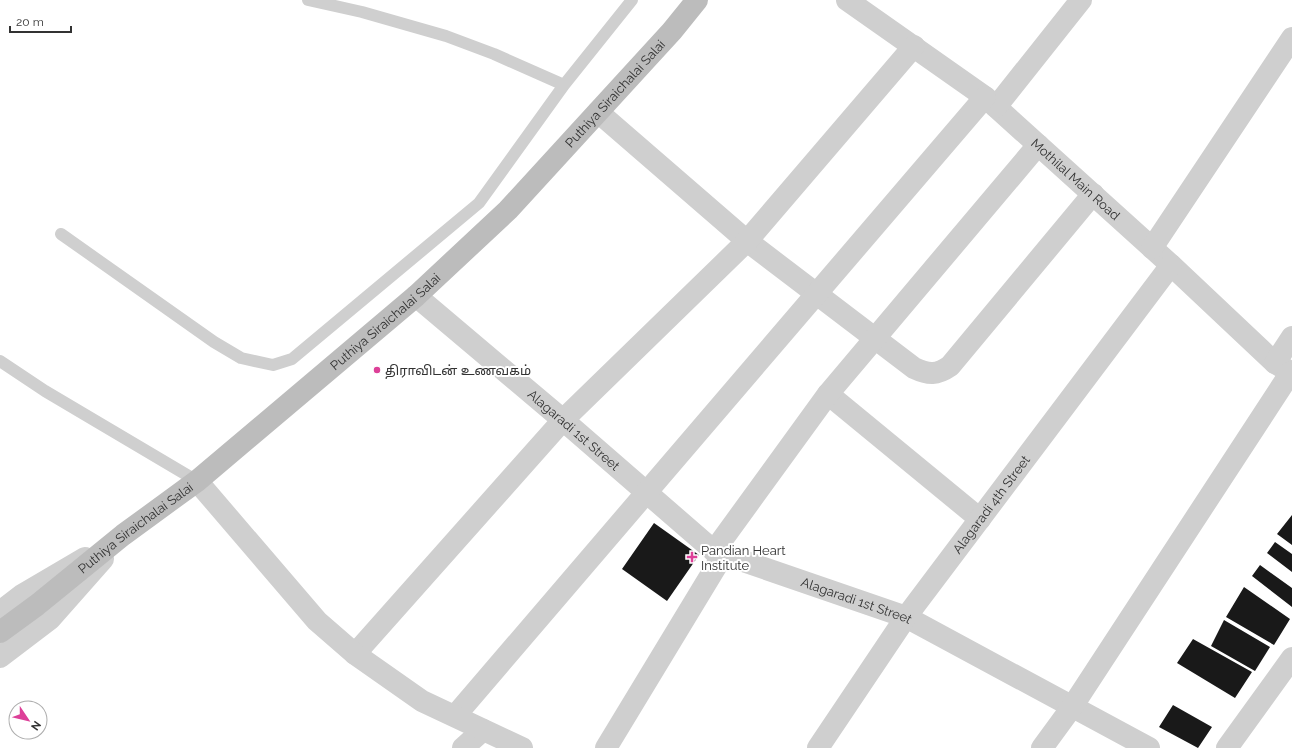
<svg xmlns="http://www.w3.org/2000/svg" width="1292" height="748" font-family="Raleway,'Noto Sans Tamil',sans-serif">
  <rect width="100%" height="100%" fill="#fff"/>
  <path fill="#191919" d="M1292 515V545L1277 534Z
    M654 523 699 555 667 601 622 569Z
    M1275 542 1292 554V572L1267 553Z
    M1260 565 1292 588V607L1252 576Z
    M1244 587 1290 619 1274 645 1226 617Z
    M1224 620 1270 647 1255 671 1211 646Z
    M1193 639 1252 672 1235 698 1177 663Z
    M1173 705 1212 727 1198 748 1159 727Z"/>
  <g fill="none" stroke-linecap="round" stroke-linejoin="round">
    <path stroke="#cfcfcf" stroke-width="12" d="M308 0 362 12 446 36 494 54 564 85
      M61 234 214 342 241 358 273 365 292 359 479 203 564 85 632 0
      M0 361 45 391 197 481"/>
    <g stroke="#cfcfcf" stroke-width="22">
      <path id="s1" d="M847 0 985 97 1171 265 1275 363 1292 373"/>
      <path d="M996 107 1081 0"/>
      <path d="M598 112 747 241 914 368C929 375 937 375 950 366L1093 194"/>
      <path d="M1152 248 1292 38"/>
      <path id="s2" d="M416 296 563 420 714 551 906 617 1149 748"/>
      <path d="M1275 363 1292 337"/>
      <path d="M828 394 980 519"/>
      <path d="M714 551 828 394 1038 145"/>
      <path d="M0 612 22 595 85 558"/>
      <path d="M355 654 563 420 747 241 914 46"/>
      <path d="M0 657 50 619 103 559"/>
      <path d="M455 716 985 97"/>
      <path d="M463 748 483 730"/>
      <path d="M606 748 723 555"/>
      <path id="s3" d="M818 748 906 617 1171 265"/>
      <path d="M1042 748 1072 707 1291 372"/>
      <path d="M1227 748 1292 658"/>
    </g>
    <path stroke="#cfcfcf" stroke-width="22" d="M197 481 317 621 355 654 422 701 522 748"/>
    <path stroke="#bcbcbc" stroke-width="22" id="s4" d="M0 632 37 605 123 535 197 481 416 296 508 210 672 31 697 0"/>
  </g>
  <g fill="#dd4098" stroke="#fff" stroke-width="1.5">
    <circle cx="377" cy="370" r="4"/>
    <path d="M690 551h4v4h4v4h-4v4h-4v-4h-4v-4h4z"/>
  </g>
  <g text-anchor="middle" dominant-baseline="central" stroke-width="4" stroke-linejoin="round" paint-order="stroke">
    <g font-size="13" fill="#323232" stroke="#fff">
      <text stroke="none"><textPath href="#s4" startOffset="819">Puthiya Siraichalai Salai</textPath></text>
      <text stroke="none"><textPath href="#s1" startOffset="291">Mothilal Main Road</textPath></text>
      <text stroke="none"><textPath href="#s4" startOffset="495">Puthiya Siraichalai Salai</textPath></text>
      <text stroke="none"><textPath href="#s2" startOffset="207">Alagaradi 1st Street</textPath></text>
      <text stroke="none"><textPath href="#s3" startOffset="299">Alagaradi 4th Street</textPath></text>
      <text stroke="none"><textPath href="#s4" startOffset="171">Puthiya Siraichalai Salai</textPath></text>
      <text stroke="none"><textPath href="#s2" startOffset="543">Alagaradi 1st Street</textPath></text>
    </g>
    <g font-size="13" fill="#323232" stroke="#fff" text-anchor="start">
      <text x="385" y="370">திராவிடன் உணவகம்</text>
      <text x="701" y="550">Pandian Heart<tspan x="701" dy="15">Institute</tspan></text>
    </g>
  </g>
  <g transform="translate(28 720) rotate(125)"><circle r="19" fill="#ffffff" stroke="#adadad"/>
  <path d="M0-3L7 15L0 10L-7 15Z" fill="#dd4098"/>
  <text y="-6" font-size="11" font-weight="bold" text-anchor="middle" fill="#323232">N</text>
  </g>
  <path d="M10 26v6h61v-6" fill="none" stroke="#323232" stroke-width="2"/>
  <text x="16" y="26" font-size="12" fill="#323232" stroke="#ffffff" stroke-width="3" paint-order="stroke">20 m</text>
</svg>
